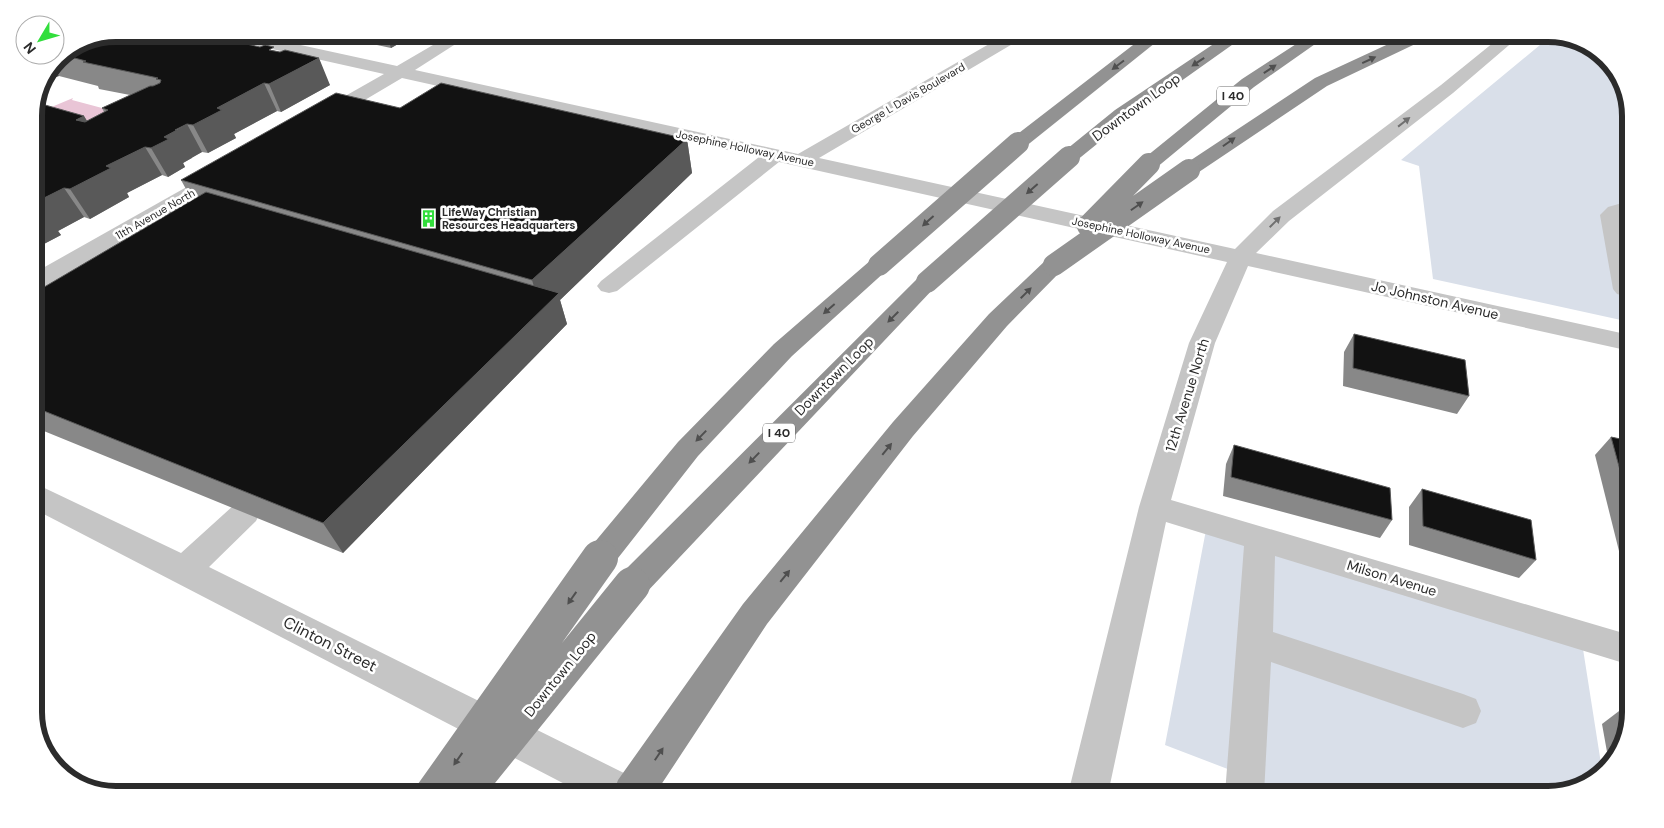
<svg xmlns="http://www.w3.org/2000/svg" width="1664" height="828" font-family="'DM Sans',sans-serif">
  <rect width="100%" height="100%" fill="#fff"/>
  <path fill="#d9dfe9" d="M1552 35 1584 42 1616 71 1630 112V322L1433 279 1419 166 1401 160Z
    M1206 530 1583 649 1602 770 1593 780 1547 794H1293L1165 745Z"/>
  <path fill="#e9c5d6" d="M73 98 72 100 117 112 91 124 42 111Z"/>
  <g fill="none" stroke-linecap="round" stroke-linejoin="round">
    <path fill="#c5c5c5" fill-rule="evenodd" d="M1504 34H1522L1453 93 1289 221 1256 253 1630 335V351L1248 266 1215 343 1171 500 1630 635V665L1275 556 1273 632 1463 694 1476 699 1481 711 1476 723 1463 728 1271 662 1264 794H1225L1244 546 1166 522 1108 794H1068L1139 507 1189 343 1227 262 779 162 617 291 609 293 601 291 597 286 601 281 759 157 402 78 331 120 324 122 317 120 315 116 317 112 384 74 250 44 244 42 242 39H273L397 66 445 38H465L415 70 798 154 1003 36H1023L1021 39 819 158 1235 249 1273 211 1441 85Z
      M222 169 229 171 232 175 229 179 42 288 34 290V273L215 171Z
      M1622 203 1630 204V216L1622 217 1630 256V295L1625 296 1617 294 1613 289 1600 215 1608 207Z
      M34 483 181 553 234 505 245 501 256 505 260 513 256 521 209 567 638 780 643 794H584L34 509Z"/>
    <path fill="#929292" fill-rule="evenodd" d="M1410 34H1432L1430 37 1327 86 1196 174 1189 176 1182 174 1179 170 1182 166 1315 78Z
      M1146 35H1165L1025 147 1018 149 1011 147 1008 143 1011 139Z
      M1227 35H1246L1129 118 1076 161 1069 163 1062 161 1059 157 1062 153 1115 110Z
      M1310 35H1328L1254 87 1156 168 1149 170 1142 168 1139 164 1142 160 1242 79Z
      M879 258 887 260 890 265 887 270 792 356 698 456 611 567 600 571 589 567 584 558 589 549 678 442 774 344 871 260Z
      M1054 258 1062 260 1065 265 1062 270 1007 326 913 436 767 624 655 794H613L618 780 743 604 893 422 989 314 1046 260Z
      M927 275 935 277 939 282 935 287 644 595 632 599 620 595 616 585 620 575 919 277Z"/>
    <path stroke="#929292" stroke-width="22" d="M1088 226 1149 164
      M879 265 1018 143
      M1054 265 1189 170
      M927 282 1069 157"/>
    <path stroke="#929292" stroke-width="36" d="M433 794 600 558
      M463 794 632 585"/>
  </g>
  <path fill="#888" d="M349 39H407L391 48Z
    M85 40H230L276 51 330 85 281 112 277 111 234 134 236 138 208 153 202 152 192 157V158L183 163 185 167 168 177 162 175 127 193 129 197 90 219 84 217 58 231 61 235 42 245 36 243 34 244V112L84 116 87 121 104 112 102 108 130 95 99 89 98 86 59 76 49 79 58 58Z
    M400 108 687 139 692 173 560 300 567 324 343 553 34 427V293L192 200 181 180Z
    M1354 334 1469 396 1457 414 1343 386 1344 352Z
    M1630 429V592L1629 591 1595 455 1611 437 1621 439Z
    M1234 445 1392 520 1380 538 1223 496 1226 464Z
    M1422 489 1536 560 1519 578 1409 545V507Z
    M1623 708 1630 711 1622 748 1609 763 1602 724Z"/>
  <path fill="#595959" d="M388 39H407L391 48Z
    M319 58 330 85 281 112 269 84Z
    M54 68 59 76 49 79Z
    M264 83 277 111 234 134 236 138 208 153 193 125 217 108Z
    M84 116 101 144 76 120Z
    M187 124 202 152 183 163 185 167 168 177 151 148 164 137Z
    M687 139 692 173 560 300 567 324 343 553 323 523 541 310 532 280Z
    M145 147 162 175 127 193 129 197 90 219 70 189 106 166Z
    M64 188 84 217 58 231 61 235 42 245 34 234V203Z"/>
  <path fill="#121212" stroke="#595959" d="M222 39 228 41 231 39H238L247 41 242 43 260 47 265 45 274 47 269 50 280 52 285 50 319 58 269 84 264 83 217 108 222 110 193 125 187 124 175 130H177L164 137 169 139 151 148 145 147 106 166 111 168 70 189 64 188 34 203V112L38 103 84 116 76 120 85 122 108 110 102 108 150 86H153L160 83 161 80 156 79 158 78 83 62 86 61 63 55 85 40Z
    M441 83 687 139 532 280 181 180 336 93 400 108Z
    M206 192 559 293 323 523 34 407V293Z
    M34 203 40 205 34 208Z
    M1354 334 1465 360 1469 396 1353 368Z
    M1611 437 1630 441V507Z
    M1234 445 1390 488 1392 520 1231 477Z
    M1422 489 1531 520 1536 560 1423 526Z
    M1623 708 1630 710 1627 726Z"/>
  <defs><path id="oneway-solid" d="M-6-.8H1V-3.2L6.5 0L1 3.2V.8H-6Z" transform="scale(1.25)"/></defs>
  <g fill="#4f4f4f">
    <use href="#oneway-solid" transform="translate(1369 60) rotate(-25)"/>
    <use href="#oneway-solid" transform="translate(1198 62) rotate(146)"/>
    <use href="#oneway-solid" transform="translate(1118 65) rotate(143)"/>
    <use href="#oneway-solid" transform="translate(1270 69) rotate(-34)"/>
    <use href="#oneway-solid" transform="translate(1229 142) rotate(-35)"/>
    <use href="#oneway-solid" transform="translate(1032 189) rotate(139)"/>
    <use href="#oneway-solid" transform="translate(1137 206) rotate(-35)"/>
    <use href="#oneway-solid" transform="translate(928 221) rotate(138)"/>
    <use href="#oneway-solid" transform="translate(1026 293) rotate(-45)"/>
    <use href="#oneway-solid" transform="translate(829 309) rotate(139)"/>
    <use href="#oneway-solid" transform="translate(893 317) rotate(135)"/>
    <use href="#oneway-solid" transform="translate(701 436) rotate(134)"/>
    <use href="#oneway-solid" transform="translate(887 449) rotate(-51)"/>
    <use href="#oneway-solid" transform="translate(754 458) rotate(134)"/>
    <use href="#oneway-solid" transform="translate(785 576) rotate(-51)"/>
    <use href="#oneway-solid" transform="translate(572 598) rotate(125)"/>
    <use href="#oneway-solid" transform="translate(659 754) rotate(-56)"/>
    <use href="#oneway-solid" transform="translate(458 759) rotate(125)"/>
  </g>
  <g fill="#707070">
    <use href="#oneway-solid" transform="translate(1404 122) rotate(-38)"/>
    <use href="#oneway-solid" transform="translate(1275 222) rotate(-45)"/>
  </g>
  <defs>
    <symbol id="building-bare" viewBox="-9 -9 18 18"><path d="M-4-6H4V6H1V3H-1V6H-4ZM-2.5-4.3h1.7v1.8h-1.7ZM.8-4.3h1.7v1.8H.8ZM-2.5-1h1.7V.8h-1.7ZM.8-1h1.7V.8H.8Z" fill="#32de3c" stroke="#fff" stroke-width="2.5" paint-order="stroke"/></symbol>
  </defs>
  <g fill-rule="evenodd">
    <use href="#building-bare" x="416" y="206" width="25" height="25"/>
  </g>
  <g text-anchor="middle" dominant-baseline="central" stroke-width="5" stroke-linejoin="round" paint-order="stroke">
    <g font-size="11" fill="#2b2b2b" stroke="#fff">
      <text transform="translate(908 98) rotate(-30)">George L Davis Boulevard</text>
      <text transform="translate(745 148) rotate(12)">Josephine Holloway Avenue</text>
      <text transform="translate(155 214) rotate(-30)">11th Avenue North</text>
      <text transform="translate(1141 235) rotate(12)">Josephine Holloway Avenue</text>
    </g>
    <g font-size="11" font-weight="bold" fill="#2b2b2b" stroke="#fff" text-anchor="start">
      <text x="442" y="212">LifeWay Christian<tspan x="442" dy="13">Resources Headquarters</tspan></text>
    </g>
    <g fill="#fff" stroke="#6b6b6b" stroke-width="1">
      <rect x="1217" y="86.5" width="32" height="19" rx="4"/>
      <rect x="763" y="423.5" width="32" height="19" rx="4"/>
    </g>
    <g font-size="12" font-weight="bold" fill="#2b2b2b">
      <text x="1233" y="96">I 40</text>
      <text x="779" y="433">I 40</text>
    </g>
    <g font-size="14" fill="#2b2b2b" stroke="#fff">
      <text transform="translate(1136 107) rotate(-36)">Downtown Loop</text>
      <text transform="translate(1435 300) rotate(13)">Jo Johnston Avenue</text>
      <text transform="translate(834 376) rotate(-45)">Downtown Loop</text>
      <text transform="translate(1187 395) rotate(-73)">12th Avenue North</text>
      <text transform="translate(1392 578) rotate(17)">Milson Avenue</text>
      <text transform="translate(560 674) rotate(-51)">Downtown Loop</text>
    </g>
    <g font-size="16" fill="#2b2b2b" stroke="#fff">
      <text transform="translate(330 644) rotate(27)">Clinton Street</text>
    </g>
  </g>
  <path d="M0 0H1664V828H0ZM116 42H1548A74 74 0 0 1 1622 116V712A74 74 0 0 1 1548 786H116A74 74 0 0 1 42 712V116A74 74 0 0 1 116 42Z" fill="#fff" fill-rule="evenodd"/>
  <path fill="none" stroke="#2b2b2b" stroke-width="6" d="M116 42H1548A74 74 0 0 1 1622 116V712A74 74 0 0 1 1548 786H116A74 74 0 0 1 42 712V116A74 74 0 0 1 116 42Z"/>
  <g transform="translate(40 40) rotate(232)"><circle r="24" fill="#ffffff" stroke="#aaaaaa"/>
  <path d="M0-4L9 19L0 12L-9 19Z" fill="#32de3c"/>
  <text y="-8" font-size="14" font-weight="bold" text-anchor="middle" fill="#2b2b2b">N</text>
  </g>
</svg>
